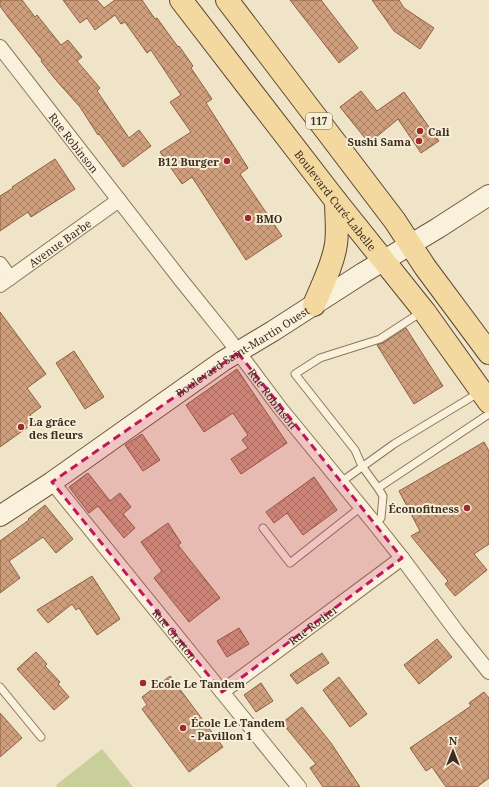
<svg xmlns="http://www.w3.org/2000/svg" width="489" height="787" font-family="'Noto Serif',serif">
  <defs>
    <pattern id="building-cross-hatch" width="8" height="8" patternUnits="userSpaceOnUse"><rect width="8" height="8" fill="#cf9f7d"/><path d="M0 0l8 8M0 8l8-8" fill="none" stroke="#a98266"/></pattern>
  </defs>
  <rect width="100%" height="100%" fill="#f0e4c8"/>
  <path fill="#c9cf9b" d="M102 749 133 787H57L56 785Z"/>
  <path fill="url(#building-cross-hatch)" stroke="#8d5f41" d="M0 0H22L35 17 37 15 61 45 68 40 82 57 77 61 100 88 97 91 129 138 139 130 151 146 123 167 99 134 98 135 80 107 55 79 41 61 42 60 8 17 0 6Z
    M63 0H97L104 8 115 0H142L155 19 157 18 178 47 179 46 193 66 191 68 212 99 206 103 248 168 240 174 282 236 246 260 192 177 182 184 160 152 191 132 170 102 181 95 151 50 147 53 125 22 121 24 115 15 95 30 87 18 80 23Z
    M290 0H321L358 48 339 63Z
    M372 0H399L404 8 434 28 420 49 394 31Z
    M361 91 377 111 404 92 439 141 421 153 398 119 369 143 340 107Z
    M55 159 75 189 31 217 28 212 0 231V196L13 188 12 187Z
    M0 312 46 374 27 388 41 407 30 415 35 422 0 447Z
    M406 328 443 386 414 404 377 345 383 343Z
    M74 351 104 397 85 409 56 363Z
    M237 369 287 443 241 474 231 459 248 448 242 440 248 435 233 413 204 432 186 405Z
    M142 434 160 460 143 471 125 445Z
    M484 442 489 451V544L474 554 487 570 455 596 445 584 448 581 411 536 420 531 399 491Z
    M88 473 110 501 120 493 131 507 123 514 135 528 124 538 98 506 89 513 69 487Z
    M314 477 337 510 303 535 287 513 274 523 266 512Z
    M45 505 73 539 56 553 43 537 9 561 20 578 0 593V541L29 520 28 519Z
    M168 523 181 543 178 545 220 598 189 622 154 578 162 571 141 542Z
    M92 576 120 619 97 635 79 608 76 610 72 604 48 623 37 610Z
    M239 628 249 644 227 657 217 641Z
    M437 639 452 657 419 684 404 665Z
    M36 652 47 664 45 666 60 682 58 684 69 697 54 710 17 669Z
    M322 653 329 663 297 684 290 675Z
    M170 676 223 747 189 772 142 709 147 705 142 697Z
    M339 677 367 714 350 727 323 690Z
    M261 683 273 701 256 712 244 695Z
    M484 692 489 698V778L477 787H446L432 767 426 771 410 748 471 706 469 703Z
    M302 707 331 743 360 787H323L310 768 316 764 282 723Z
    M0 713 22 738 0 757Z"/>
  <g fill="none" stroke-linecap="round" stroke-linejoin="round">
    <defs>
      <path id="lane" d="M423 311 380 339 320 358 295 374 355 450 362 466 378 488 489 414
        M341 482 394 444 480 392
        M375 524 381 518 383 496 378 488
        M263 528 290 563 361 507
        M0 687 41 737"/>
      <g id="street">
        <path id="s1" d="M0 47 181 280 227 337 280 408 375 524 402 558 457 632 489 672"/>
        <path d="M0 264 10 278"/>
        <path id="s2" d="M0 285 119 200"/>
        <path id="s3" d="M52 482 299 787"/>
        <path id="s4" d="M222 692 402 558"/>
      </g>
      <g id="secondary">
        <path id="s5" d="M0 516 52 482 223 361 273 331 363 273 438 228 489 195"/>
      </g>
      <g id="primary">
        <path id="s6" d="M181 0 336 201 424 311 489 402"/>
        <path d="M227 0 395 221 425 267 489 353"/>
        <path d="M314 305C322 285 333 265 336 244 338 230 336 215 336 201"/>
      </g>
    </defs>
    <use href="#lane" stroke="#8d765c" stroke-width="9"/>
    <use href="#street" stroke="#8d765c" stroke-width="16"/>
    <use href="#secondary" stroke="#6f573f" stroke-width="22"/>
    <use href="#primary" stroke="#5b4430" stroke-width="24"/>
    <use href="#lane" stroke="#faf1dc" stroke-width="7"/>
    <use href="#street" stroke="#faf1dc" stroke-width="14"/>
    <use href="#secondary" stroke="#faf1dc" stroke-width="20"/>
    <use href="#primary" stroke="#f3d9a0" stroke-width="22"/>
  </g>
  <path fill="#c2185b" fill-opacity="0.2" stroke="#c2185b" stroke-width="3" stroke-dasharray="8 5" stroke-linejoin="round" d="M238 353 402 558 222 692 52 482Z"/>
  <g fill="#9e2a2b" stroke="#f7eed8" stroke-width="1.5">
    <circle cx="420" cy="131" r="4"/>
    <circle cx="419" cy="141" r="4"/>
    <circle cx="227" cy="161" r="4"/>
    <circle cx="248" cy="218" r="4"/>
    <circle cx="21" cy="427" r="4"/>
    <circle cx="467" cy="508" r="4"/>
    <circle cx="143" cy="683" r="4"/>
    <circle cx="183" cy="728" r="4"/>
  </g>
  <g text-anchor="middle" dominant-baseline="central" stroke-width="4" stroke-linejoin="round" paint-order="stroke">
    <rect fill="#f7eed8" stroke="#756857" stroke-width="1" x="306" y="113" width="26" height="16" rx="3"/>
    <g font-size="10" font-weight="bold" fill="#3d2e20">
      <text x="319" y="121">117</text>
    </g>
    <g font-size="11" font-weight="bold" fill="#3d2e20" stroke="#f7eed8" text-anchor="start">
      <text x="428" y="131">Cali</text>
      <text x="411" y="141" text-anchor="end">Sushi Sama</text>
      <text x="219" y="161" text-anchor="end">B12 Burger</text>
      <text x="256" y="218">BMO</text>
      <text x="29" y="421">La grâce<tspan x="29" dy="13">des fleurs</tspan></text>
      <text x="459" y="508" text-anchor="end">Éconofitness</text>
      <text x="151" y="683">Ecole Le Tandem</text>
      <text x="191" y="722">École Le Tandem<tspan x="191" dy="13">- Pavillon 1</tspan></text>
    </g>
    <g font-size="11" fill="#3d2e20" stroke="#f7eed8">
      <text stroke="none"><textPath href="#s1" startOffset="121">Rue Robinson</textPath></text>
      <text stroke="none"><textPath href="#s6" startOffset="253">Boulevard Curé-Labelle</textPath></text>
      <text stroke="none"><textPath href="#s2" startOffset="73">Avenue Barbe</textPath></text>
      <text stroke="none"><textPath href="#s5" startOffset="293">Boulevard Saint-Martin Ouest</textPath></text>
      <text stroke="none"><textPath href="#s1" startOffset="445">Rue Robinson</textPath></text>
      <text stroke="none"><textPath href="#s4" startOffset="113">Rue Rodier</textPath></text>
      <text stroke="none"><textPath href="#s3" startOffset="196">Rue Gratton</textPath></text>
    </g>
  </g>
  <g transform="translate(453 751)" stroke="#f7eed8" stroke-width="3" paint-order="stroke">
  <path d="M0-3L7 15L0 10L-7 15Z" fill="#3d2e20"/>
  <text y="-6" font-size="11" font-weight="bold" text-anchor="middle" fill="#3d2e20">N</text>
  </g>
</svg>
